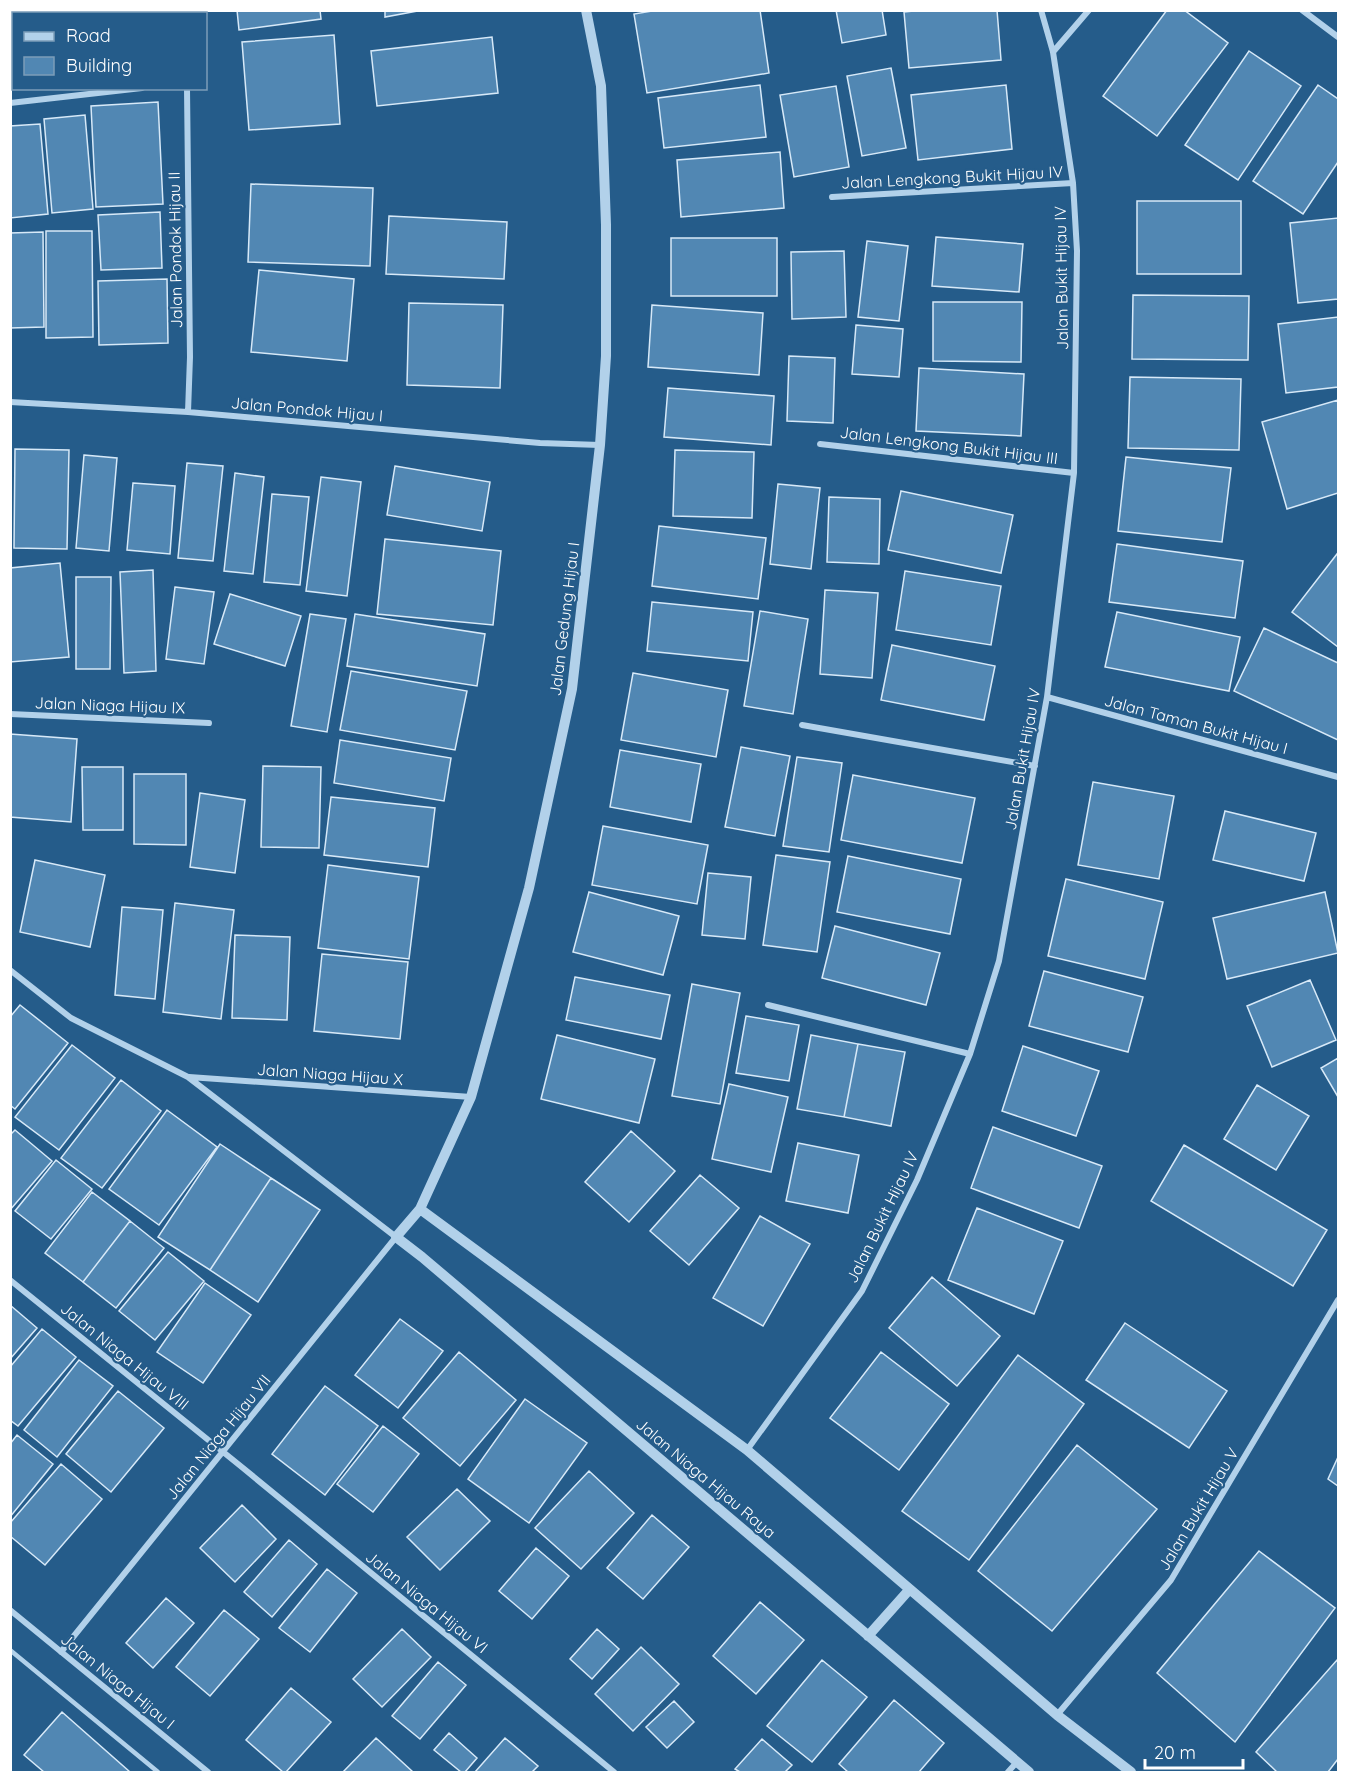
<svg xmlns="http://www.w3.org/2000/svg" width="1349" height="1783" font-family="Quicksand,sans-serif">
  <rect width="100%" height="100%" fill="#255c8a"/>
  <path fill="#5187b3" stroke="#d7e9f8" stroke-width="1.5" d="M10 10H27V14H14V39H10Z
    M37 10H88V14H37Z
    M96 10H154L155 14H96Z
    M237 10H320L321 19 239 30Z
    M385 10H423L385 17Z
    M658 10H760L769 73 647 93 634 14Z
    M836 10H882L886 35 842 43Z
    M923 10H997L1001 60 909 68 904 12Z
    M1167 10H1184L1228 43 1157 136 1103 96Z
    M334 35 340 124 249 130 242 42Z
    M492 37 498 93 377 106 371 51Z
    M1249 51 1301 86 1238 180 1185 145Z
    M891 68 906 148 862 156 847 76Z
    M760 85 766 137 664 148 658 98Z
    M1006 85 1012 149 918 160 911 95Z
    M1318 85 1338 99V162L1303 214 1253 181Z
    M836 86 849 167 794 177 780 95Z
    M158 102 163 204 96 207 91 106Z
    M85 115 93 209 52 213 44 119Z
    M40 124 48 214 10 218V126Z
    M780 152 784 208 681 217 677 160Z
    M251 184 373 188 370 266 248 262Z
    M1137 201H1241V274H1137Z
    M160 212 162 268 101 270 98 215Z
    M389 216 507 222 504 279 386 274Z
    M1338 218V299L1298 303 1290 223Z
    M46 231H92L93 337 46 338Z
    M43 232 44 327 10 328V233Z
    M936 237 1023 244 1019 292 932 286Z
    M671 238H777V296H671Z
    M867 241 908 246 899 321 858 317Z
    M844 251 846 317 792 319 791 252Z
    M259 270 354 279 347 361 251 352Z
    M167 279 168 343 99 345 98 281Z
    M1133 295 1249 296 1248 360 1132 359Z
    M933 302H1022L1021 362 933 361Z
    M409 303 503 305 500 388 407 385Z
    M652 305 763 313 759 375 648 367Z
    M1338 317V387L1286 393 1278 324Z
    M856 325 903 329 899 377 852 374Z
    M789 356 835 358 833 423 787 421Z
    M919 368 1024 374 1021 436 916 431Z
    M1130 377 1241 379 1239 450 1128 448Z
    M668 388 774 396 771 445 664 437Z
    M1338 400V493L1287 509 1262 422Z
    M15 449 69 450 67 549 14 548Z
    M675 450 754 452 752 518 673 516Z
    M84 455 117 458 109 551 76 548Z
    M1126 457 1231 468 1222 542 1118 531Z
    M187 463 223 466 213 561 178 558Z
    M395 466 490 482 482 531 387 515Z
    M235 473 264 477 253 574 224 571Z
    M321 477 361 482 347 596 306 591Z
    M133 483 175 486 170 554 127 550Z
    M778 484 820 488 811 569 770 564Z
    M901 491 1013 515 1001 573 888 550Z
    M272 494 309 497 300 585 264 582Z
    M829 497 880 499 879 564 827 562Z
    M659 526 766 538 758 599 652 586Z
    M385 539 501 551 493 625 377 614Z
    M1117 544 1243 561 1235 618 1109 602Z
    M1337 554 1338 555V647L1292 612Z
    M60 563 69 657 10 662V568Z
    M153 570 156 671 124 673 120 572Z
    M905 571 1001 586 991 645 896 630Z
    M76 577H111L110 669H76Z
    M175 587 214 592 204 664 166 659Z
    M825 590 878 593 872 678 820 674Z
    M230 594 301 616 285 666 214 644Z
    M652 602 753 612 748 661 647 651Z
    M760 611 808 619 793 714 744 706Z
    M1117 612 1240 637 1229 691 1105 667Z
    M310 614 346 619 327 732 291 726Z
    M355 614 485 634 477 686 347 666Z
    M1264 628 1338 663V740L1234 691Z
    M892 645 995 666 984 720 881 700Z
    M351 671 467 691 455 750 340 730Z
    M633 673 728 690 716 757 621 740Z
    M10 734 77 739 71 822 10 817Z
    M340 740 451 758 444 801 334 783Z
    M741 747 790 756 775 836 725 827Z
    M620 750 701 764 691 822 610 807Z
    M797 757 842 763 829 852 783 846Z
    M263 766 321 767 319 848 261 847Z
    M82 767H123V830H83Z
    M134 774H186V845L134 844Z
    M853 775 975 798 962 863 841 840Z
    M1093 782 1174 796 1159 879 1078 865Z
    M200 793 245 800 235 873 190 867Z
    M331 797 435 808 428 867 324 855Z
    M1225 811 1316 833 1304 881 1213 860Z
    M603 826 708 845 697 904 592 885Z
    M776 855 830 862 817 952 763 945Z
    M848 856 961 879 950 934 837 912Z
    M35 860 105 875 90 947 20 932Z
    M328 865 419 877 409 959 318 948Z
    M708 873 751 877 745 939 702 935Z
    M1066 879 1163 902 1145 979 1048 956Z
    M589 892 679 916 663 975 573 952Z
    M1325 892 1338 953 1227 979 1213 918Z
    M175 903 234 910 221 1019 163 1012Z
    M122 907 163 910 155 999 115 995Z
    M835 926 940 953 926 1005 822 978Z
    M235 935 290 937 287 1020 232 1018Z
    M322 954 408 962 400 1039 314 1031Z
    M1044 971 1143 997 1128 1052 1029 1026Z
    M575 977 670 995 661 1039 566 1020Z
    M1310 980 1336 1040 1272 1067 1247 1006Z
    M692 984 740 993 720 1104 672 1096Z
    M20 1005 68 1043 15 1109 10 1105V1017Z
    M746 1016 799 1025 789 1081 736 1073Z
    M557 1035 655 1059 639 1123 541 1099Z
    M811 1035 858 1044 844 1117 797 1109Z
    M858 1044 905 1052 891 1126 844 1117Z
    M72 1045 115 1078 59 1150 15 1117Z
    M1023 1046 1099 1071 1076 1136 1002 1111Z
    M1338 1058V1097L1321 1068Z
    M121 1080 161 1111 102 1188 61 1158Z
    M729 1084 788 1097 771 1172 712 1159Z
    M1257 1085 1309 1116 1276 1170 1224 1139Z
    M167 1110 217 1147 159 1225 109 1189Z
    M993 1127 1102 1166 1079 1228 971 1188Z
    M15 1130 52 1161 10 1210V1135Z
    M631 1131 675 1171 629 1222 585 1182Z
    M798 1143 859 1155 848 1213 786 1201Z
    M220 1144 271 1178 210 1270 158 1237Z
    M1184 1145 1327 1230 1293 1286 1151 1201Z
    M56 1160 92 1189 51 1239 15 1211Z
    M700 1175 739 1208 689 1265 650 1231Z
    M271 1178 320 1210 258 1302 210 1270Z
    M92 1192 130 1221 83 1282 45 1253Z
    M977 1208 1063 1241 1034 1314 948 1280Z
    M760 1216 810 1244 763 1326 713 1298Z
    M130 1221 164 1248 116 1308 83 1282Z
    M168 1252 204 1281 155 1340 119 1311Z
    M932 1277 1000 1336 957 1386 889 1328Z
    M205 1283 251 1315 203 1383 157 1352Z
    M10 1305 37 1328 10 1359Z
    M400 1319 443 1351 398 1408 355 1375Z
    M1125 1323 1227 1391 1189 1448 1086 1380Z
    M42 1329 76 1357 18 1426 10 1420V1367Z
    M459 1352 516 1400 460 1466 403 1418Z
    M881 1352 949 1404 899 1470 830 1418Z
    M1018 1355 1084 1404 969 1560 902 1511Z
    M79 1360 113 1386 57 1457 24 1430Z
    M325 1386 378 1426 325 1495 272 1454Z
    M118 1391 164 1428 111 1492 66 1454Z
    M525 1399 587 1443 529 1523 468 1479Z
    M383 1426 419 1454 373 1512 337 1484Z
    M17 1435 53 1464 10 1517V1444Z
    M1077 1445 1157 1509 1052 1631 978 1571Z
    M1338 1457V1486L1328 1479Z
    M61 1464 102 1499 45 1565 10 1536V1523Z
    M589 1471 634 1513 581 1569 535 1528Z
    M457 1489 490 1521 440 1570 407 1537Z
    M242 1505 276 1539 235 1582 200 1548Z
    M652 1515 689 1547 643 1599 607 1568Z
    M289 1540 317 1564 272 1617 244 1592Z
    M536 1548 569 1576 532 1619 499 1591Z
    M1259 1551 1335 1608 1235 1742 1157 1673Z
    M327 1569 357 1593 310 1652 279 1628Z
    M166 1598 194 1623 153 1668 126 1643Z
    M760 1602 804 1640 756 1694 713 1656Z
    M224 1610 259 1639 210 1696 176 1667Z
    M402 1629 431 1657 382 1707 353 1679Z
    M597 1629 619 1649 592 1679 570 1659Z
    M641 1647 679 1684 633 1731 595 1694Z
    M822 1660 867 1697 812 1762 767 1726Z
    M1337 1660 1338 1662V1759L1328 1772H1277L1256 1752Z
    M438 1662 466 1685 420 1739 392 1716Z
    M291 1688 331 1722 286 1772H283L246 1740Z
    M894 1700 944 1743 919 1772H848L839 1764Z
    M674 1701 694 1722 667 1748 646 1727Z
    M62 1712 130 1772H44L24 1755Z
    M449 1733 477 1758 465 1772H461L434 1750Z
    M376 1738 413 1772H343Z
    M505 1738 538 1766 532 1772H475Z
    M762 1739 792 1765 785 1772H740L735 1769Z"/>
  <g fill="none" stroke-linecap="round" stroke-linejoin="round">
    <path stroke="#b2d1ea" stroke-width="4.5" d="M10 1650 158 1772"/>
    <path stroke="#b2d1ea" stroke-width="6" d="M177 10 178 14
      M1302 10 1338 37
      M1053 52 1089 10
      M187 88 190 357 188 412
      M10 103 142 88
      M832 197 1073 183
      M10 402 188 412 540 443 600 445
      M820 444 1074 473
      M1047 697 1338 777
      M10 714 209 723
      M802 725 1035 766
      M10 970 71 1018 188 1077 396 1237 61 1652
      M768 1005 970 1054
      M189 1077 471 1097
      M10 1280 243 1468 614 1772
      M747 1450 862 1291 917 1180 970 1054 999 961 1047 697 1074 473 1077 251 1073 183 1053 52 1041 10
      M10 1610 208 1772
      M1057 1715 1171 1580 1338 1300
      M1008 1772 1017 1762"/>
    <path stroke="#b2d1ea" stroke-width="10" d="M586 10 601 86 606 225V356L600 445 572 689 529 888 471 1097 420 1209 396 1237 422 1257 1029 1772
      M420 1209 747 1450 1057 1715 1131 1772
      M868 1636 909 1590"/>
  </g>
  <g text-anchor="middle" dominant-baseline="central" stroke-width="4.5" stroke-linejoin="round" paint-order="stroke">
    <g font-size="16" fill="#fff" stroke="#255c8a">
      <text transform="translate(952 177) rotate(-3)">Jalan Lengkong Bukit Hijau IV</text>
      <text transform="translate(175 250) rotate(-91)">Jalan Pondok Hijau II</text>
      <text transform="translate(1061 278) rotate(-91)">Jalan Bukit Hijau IV</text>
      <text transform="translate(307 409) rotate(5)">Jalan Pondok Hijau I</text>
      <text transform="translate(949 445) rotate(7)">Jalan Lengkong Bukit Hijau III</text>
      <text transform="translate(564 619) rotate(-83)">Jalan Gedung Hijau I</text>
      <text transform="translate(110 705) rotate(2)">Jalan Niaga Hijau IX</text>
      <text transform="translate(1196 724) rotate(15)">Jalan Taman Bukit Hijau I</text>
      <text transform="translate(1022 759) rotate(-80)">Jalan Bukit Hijau IV</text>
      <text transform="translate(330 1074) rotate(4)">Jalan Niaga Hijau X</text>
      <text transform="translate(882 1217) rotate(-64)">Jalan Bukit Hijau IV</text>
      <text transform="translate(125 1356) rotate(39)">Jalan Niaga Hijau VIII</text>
      <text transform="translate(218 1437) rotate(-51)">Jalan Niaga Hijau VII</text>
      <text transform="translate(706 1478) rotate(40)">Jalan Niaga Hijau Raya</text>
      <text transform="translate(1198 1509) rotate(-59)">Jalan Bukit Hijau V</text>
      <text transform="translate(427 1602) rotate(39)">Jalan Niaga Hijau VI</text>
      <text transform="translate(118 1681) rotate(39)">Jalan Niaga Hijau I</text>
    </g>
  </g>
  <rect width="1349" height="1783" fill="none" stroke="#ffffff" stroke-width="24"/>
  <rect x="12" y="12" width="195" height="78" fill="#255c8a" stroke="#7c9db9" stroke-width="1.5"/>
  <rect x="24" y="32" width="30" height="9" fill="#b2d1ea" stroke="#7c9db9" stroke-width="1.5"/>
  <text x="66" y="42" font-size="18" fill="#ffffff">Road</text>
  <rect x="24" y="57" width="30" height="18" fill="#5187b3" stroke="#7c9db9" stroke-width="1.5"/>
  <text x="66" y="72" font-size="18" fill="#ffffff">Building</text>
  <path d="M1145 1759v9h98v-9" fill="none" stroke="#ffffff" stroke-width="3"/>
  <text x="1154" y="1759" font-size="18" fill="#ffffff" stroke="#255c8a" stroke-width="4.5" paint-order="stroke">20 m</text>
</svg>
